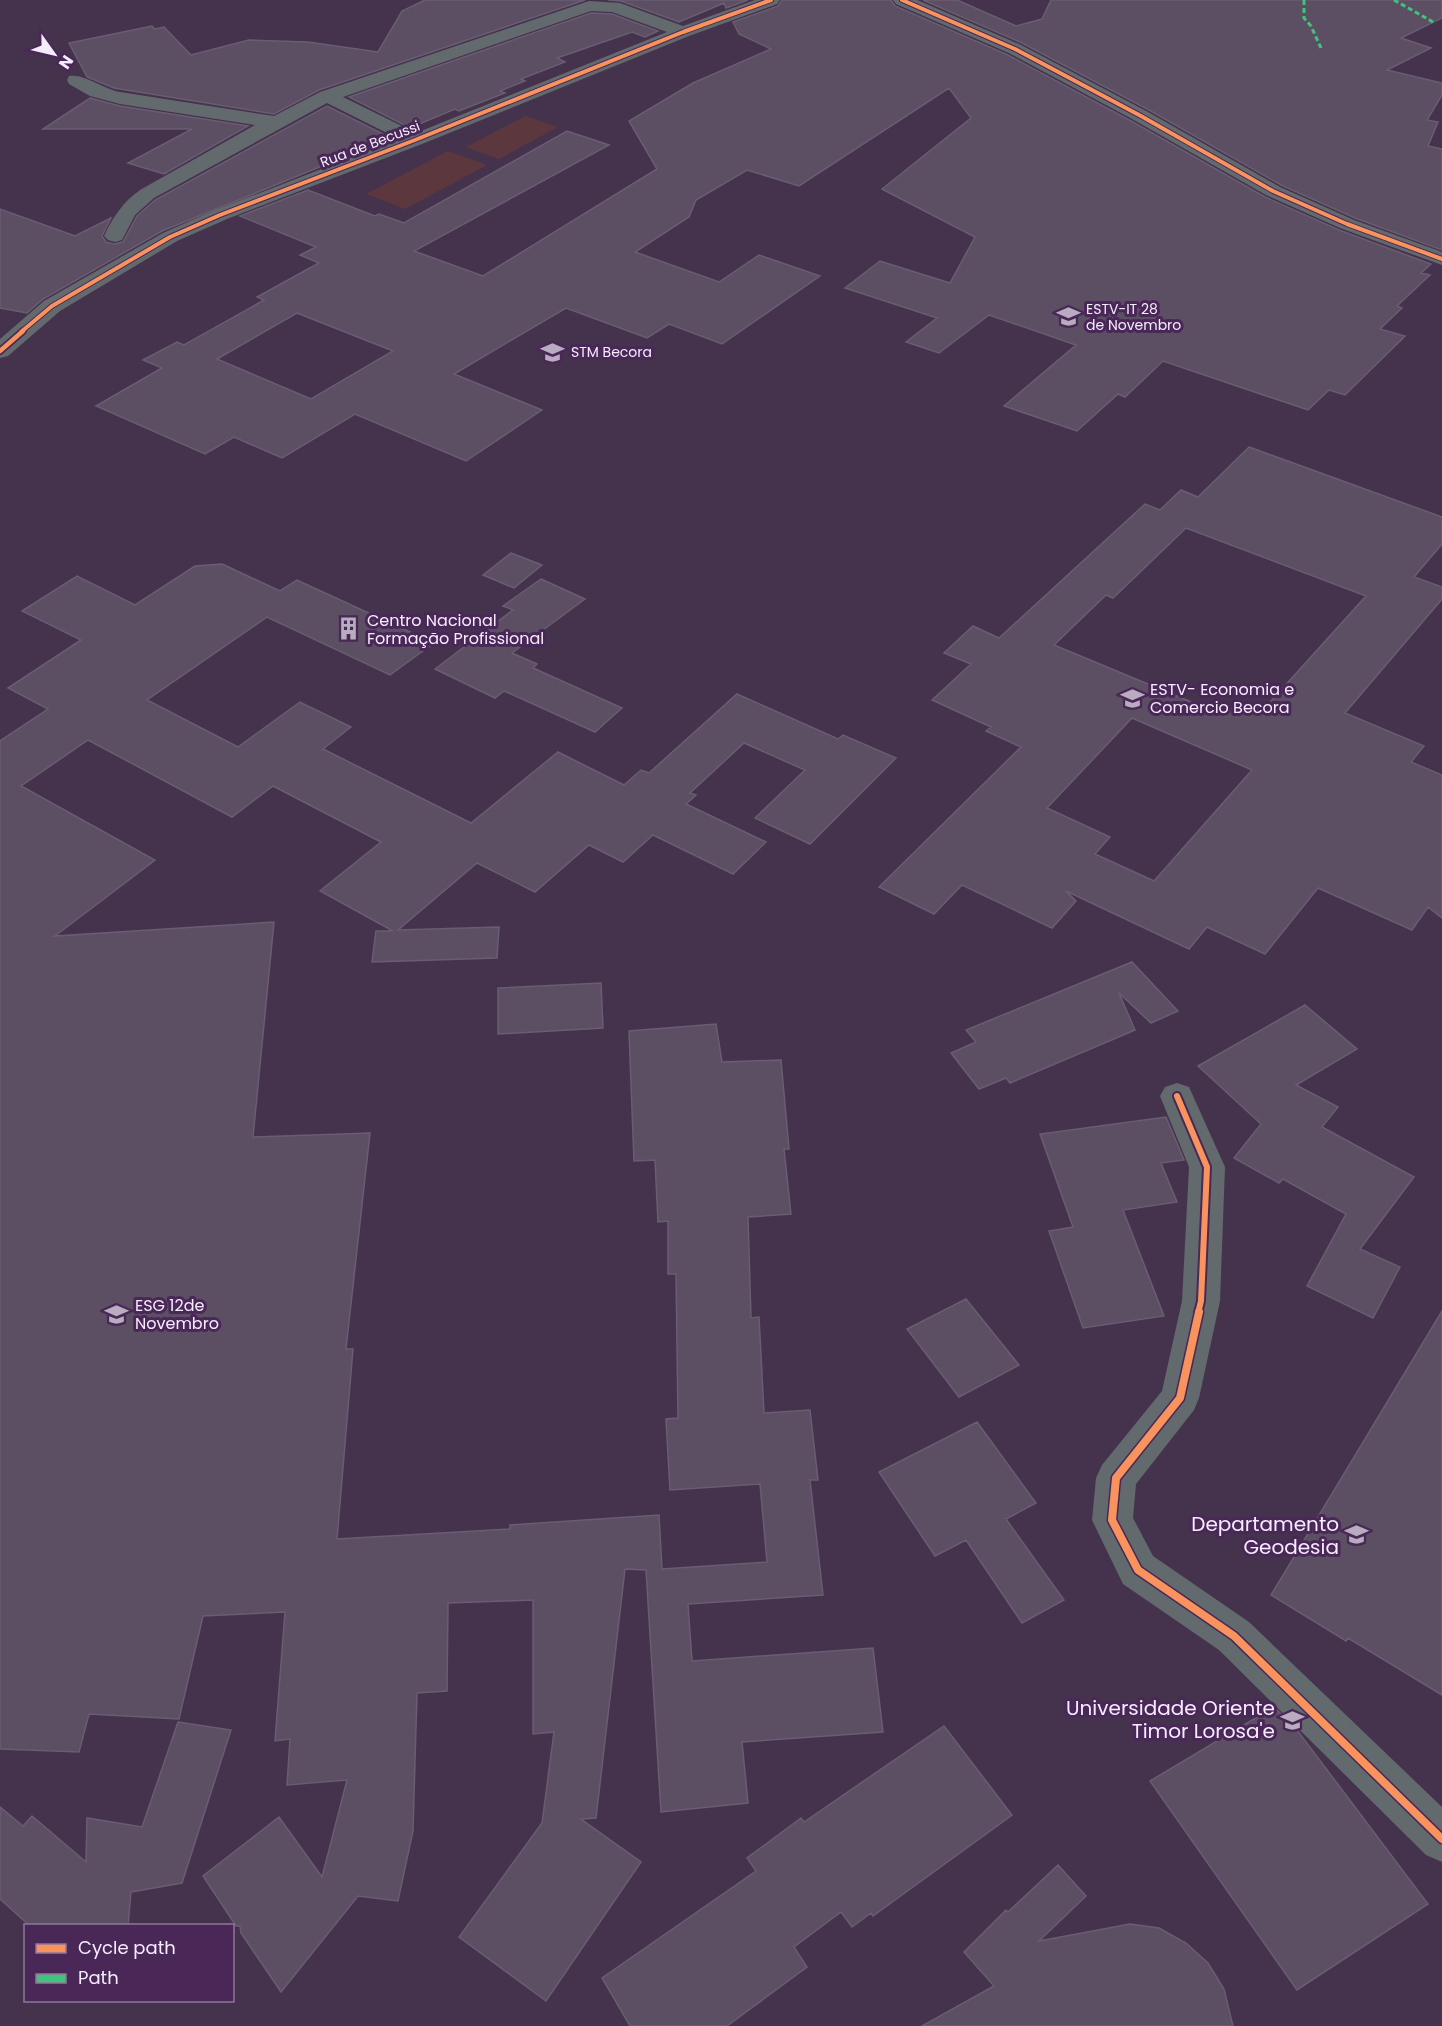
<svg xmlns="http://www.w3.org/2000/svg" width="1442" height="2026" font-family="Poppins,sans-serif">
  <rect width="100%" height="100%" fill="#45334d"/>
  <path fill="#5d373e" d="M525 116 558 127 499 159 466 147Z
    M448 151 487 165 405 209 366 194Z"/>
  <path fill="#5c4e63" stroke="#6a5c72" stroke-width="1.5" fill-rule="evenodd" d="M425 0H585L319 90 274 114 114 88 87 77 69 43 152 26 155 29 164 27 191 55 249 40 308 42 378 52 402 11Z
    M608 0H748L726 8 724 3 679 22 621 1Z
    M782 0H891L895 6 1008 55 1133 122 1265 197 1339 230 1431 264 1421 273 1430 275 1397 306 1402 308 1380 329 1405 336 1345 395 1329 390 1308 410 1163 361 1125 397 1118 394 1077 431 1004 406 1076 345 989 315 939 353 906 342 937 318 845 288 880 261 950 283 975 237 882 189 971 118 949 88 799 186 747 170 696 200 689 217 635 252 719 282 759 255 820 276 722 344 669 324 647 338 566 308 454 374 542 410 466 461 355 414 282 458 234 437 205 454 96 406 162 368 143 360 177 342 184 345 264 300 257 297 319 263 300 255 316 247 240 216 308 190 375 216 379 214 404 223 567 131 609 145 414 251 483 276 657 169 629 121 693 83 771 49 739 34 733 22 778 6ZM297 313 393 351 311 399 217 359Z
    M923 0H957L1016 26 1042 19 1051 0H1442V18L1401 38 1431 48 1387 70 1442 83V95L1427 120 1438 122 1428 146 1442 149V250L1355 218 1281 185 1149 110 1022 43Z
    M591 13 612 14 658 31 645 37 632 32 557 58 565 62 521 79 525 81 500 91 505 93 459 111 455 109 410 128 349 97Z
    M90 98 120 106 248 126 164 174 128 163 192 129H43Z
    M327 106 391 138 162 231 43 299 27 313 0 308V209L75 236 111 218 102 236 106 242 114 244 123 242 137 216 155 200Z
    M1249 447 1442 517V544L1414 577 1442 587V599L1345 713 1424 746 1411 762 1442 775V918L1428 907 1412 930 1318 888 1265 954 1207 927 1189 949 1066 891 1076 901 1052 928 962 885 934 914 879 887 1021 747 986 731 991 727 932 700 971 664 944 653 973 626 999 638 1145 504 1160 510 1181 490 1198 497ZM1186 528 1366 596 1262 711 1238 701 1225 716 1054 645 1106 595 1113 598ZM1132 718 1252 770 1154 881 1095 854 1110 837 1047 808Z
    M511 553 542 565 514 588 483 575Z
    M222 564 280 591 297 580 434 643 390 675 267 617 147 700 238 747 300 702 351 727 323 749 471 823 558 752 624 785 641 770 649 773 737 694 838 739 843 735 896 758 810 844 755 818 805 770 744 743 690 793 696 795 686 804 766 842 733 874 653 835 623 862 589 845 535 892 477 863 398 930 499 927 497 958 372 962 376 931H393L320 891 381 842 273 786 232 817 88 740 21 786 155 860 55 936 274 922 253 1137 370 1133 346 1349H353L337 1539 510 1529V1525L659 1515 662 1569 767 1562 760 1484 670 1490 666 1419 678 1418 676 1274H668V1221L658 1222 655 1160 634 1161 629 1031 716 1024 722 1062 781 1060 789 1149H784L791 1214 748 1217 751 1318 759 1317 764 1413 810 1410 818 1480H810L823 1595 688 1604 692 1661 873 1648 883 1732 742 1742 748 1803 661 1812 646 1570 625 1569 596 1818 581 1819 641 1862 546 2001 459 1937 542 1823 554 1732 533 1734V1600L448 1603 447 1691 417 1693 413 1831 398 1901 358 1896 281 1992 241 1933 240 1926H236L203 1876 279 1817 322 1877 347 1780 287 1785 290 1739 275 1741 285 1612 203 1616 179 1719 89 1714 79 1752 0 1749V741L48 709 8 688 81 640 22 611 77 576 135 605 195 566Z
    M541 579 585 599 512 653 537 664 533 668 622 708 595 732 504 691 495 698 435 669 513 610 503 606Z
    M1132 962 1178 1011 1151 1023 1119 993 1135 1030 1010 1083 1006 1078 979 1089 951 1053 976 1042 966 1030Z
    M601 983 603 1028 498 1034V988Z
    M1305 1005 1357 1049 1296 1085 1338 1107 1322 1127 1414 1177 1360 1249 1400 1267 1373 1318 1307 1286 1346 1214 1283 1179 1279 1183 1234 1158 1261 1124 1198 1066Z
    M1166 1117 1184 1160 1161 1163 1177 1202 1123 1210 1164 1316 1083 1328 1049 1231 1073 1227 1040 1134Z
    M966 1299 1019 1365 959 1397 907 1329Z
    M1442 1311V1695L1348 1638 1346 1641 1271 1595Z
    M977 1422 1036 1503 1006 1519 1064 1600 1022 1623 966 1540 935 1556 879 1472Z
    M1274 1707 1297 1730 1428 1904 1297 1990 1150 1781Z
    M178 1722 231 1730 182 1883 131 1892 128 1926H30L0 1899V1807L23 1826 32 1816 86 1862 87 1818 142 1827Z
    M944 1726 1012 1815 873 1916 871 1913 852 1927 841 1912 794 1947 807 1967 727 2026H630L602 1978 756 1871 747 1858 801 1818 804 1822Z
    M1058 1865 1086 1896 1039 1941 1130 1924 1159 1928 1186 1943 1208 1963 1224 1989 1233 2026H922L994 1986 964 1952 1006 1910 1008 1912Z"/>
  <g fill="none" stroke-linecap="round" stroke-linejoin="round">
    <path fill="#636a6e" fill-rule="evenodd" d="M755 0H780L777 4 689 36 422 144 227 219 177 241 60 311 8 356 0 358V339L44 301 163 233 213 211 399 139 327 103 154 198 135 215 122 240 115 242 108 240 104 236C113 217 123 202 140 190L255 125 120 104 90 96 69 84 67 80 69 76C83 73 104 89 120 92L274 116 320 92 589 1 620 3 683 26ZM591 11 612 12 667 32 416 133 343 97Z
      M893 0H917L1021 45 1148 112 1280 187 1354 220 1442 252V265L1340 228 1266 195 1134 120 1009 53 896 4Z
      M1177 1083 1189 1087 1225 1167 1220 1301 1199 1398 1194 1410 1136 1484 1133 1518 1153 1556 1249 1622 1442 1807V1862L1426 1855 1219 1650 1123 1584 1092 1520 1096 1478 1102 1465 1162 1391 1182 1301 1189 1167 1160 1096 1165 1087Z"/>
    <path stroke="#40c37c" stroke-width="3" stroke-dasharray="5 3" stroke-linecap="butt" d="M1304 0V18L1311 26 1321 48
      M1394 0 1433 22"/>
    <defs>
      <path id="cycleway-far3" d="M902 0 1015 49 1141 116 1273 191 1347 224 1442 259
        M21 332 52 306 170 237 220 215 415 140 683 32 771 0"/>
      <path id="cycleway-far2" d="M0 351 23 331"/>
      <path id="cycleway-far1" d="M1177 1096 1207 1167 1201 1301 1198 1313"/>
      <path id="cycleway" d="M1199 1312 1180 1398 1116 1478 1112 1520 1138 1570 1234 1636 1442 1839"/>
    </defs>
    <use href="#cycleway-far3" stroke="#492858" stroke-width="6"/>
    <use href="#cycleway-far2" stroke="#492858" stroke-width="8"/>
    <use href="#cycleway-far1" stroke="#492858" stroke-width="10"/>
    <use href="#cycleway" stroke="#492858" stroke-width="11"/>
    <use href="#cycleway-far3" stroke="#f8935d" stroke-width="4"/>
    <use href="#cycleway-far2" stroke="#f8935d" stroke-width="4.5"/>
    <use href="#cycleway-far1" stroke="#f8935d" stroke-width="6"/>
    <use href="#cycleway" stroke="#f8935d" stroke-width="8"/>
  </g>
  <defs>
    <symbol id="school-bare" viewBox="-9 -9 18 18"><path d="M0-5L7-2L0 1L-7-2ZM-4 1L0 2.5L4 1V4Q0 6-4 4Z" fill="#b9abc0" stroke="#492858" stroke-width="2.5" paint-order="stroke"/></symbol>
    <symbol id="building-bare" viewBox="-9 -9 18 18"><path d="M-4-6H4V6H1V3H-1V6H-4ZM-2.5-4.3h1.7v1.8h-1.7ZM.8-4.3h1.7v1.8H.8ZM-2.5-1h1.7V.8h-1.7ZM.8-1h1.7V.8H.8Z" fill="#b9abc0" stroke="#492858" stroke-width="2.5" paint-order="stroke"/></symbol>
    <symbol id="university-bare" viewBox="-9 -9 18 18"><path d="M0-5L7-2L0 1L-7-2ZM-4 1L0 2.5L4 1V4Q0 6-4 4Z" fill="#b9abc0" stroke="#492858" stroke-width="2.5" paint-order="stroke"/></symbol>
  </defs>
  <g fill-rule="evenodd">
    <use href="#school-bare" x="1052" y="300" width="33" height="33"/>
    <use href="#school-bare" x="536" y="336" width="33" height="33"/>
    <use href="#building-bare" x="332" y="612" width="33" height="33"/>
    <use href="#school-bare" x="1116" y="682" width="33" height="33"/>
    <use href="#school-bare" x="100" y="1298" width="33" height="33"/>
    <use href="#university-bare" x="1340" y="1518" width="33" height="33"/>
    <use href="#university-bare" x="1276" y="1704" width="33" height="33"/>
  </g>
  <g text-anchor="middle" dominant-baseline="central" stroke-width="6" stroke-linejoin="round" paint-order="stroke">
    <g font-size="14" fill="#f7ebfe" stroke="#492858">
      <text transform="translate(370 144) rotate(-21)">Rua de Becussi</text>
    </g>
    <g font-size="14" fill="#f7ebfe" stroke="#492858" text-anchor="start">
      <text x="1086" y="309">ESTV-IT 28<tspan x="1086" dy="16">de Novembro</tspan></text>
      <text x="571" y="352">STM Becora</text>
    </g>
    <g font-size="16" fill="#f7ebfe" stroke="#492858" text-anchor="start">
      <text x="367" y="620">Centro Nacional<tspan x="367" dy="18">Formação Profissional</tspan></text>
      <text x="1150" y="689">ESTV- Economia e<tspan x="1150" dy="18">Comercio Becora</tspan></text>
      <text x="135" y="1305">ESG 12de<tspan x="135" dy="18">Novembro</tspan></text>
    </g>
    <g font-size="20" fill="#f7ebfe" stroke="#492858" text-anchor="end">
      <text x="1339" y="1524">Departamento<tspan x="1339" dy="23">Geodesia</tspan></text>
      <text x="1275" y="1708">Universidade Oriente<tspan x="1275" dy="23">Timor Lorosa'e</tspan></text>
    </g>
  </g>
  <rect x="24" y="1924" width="210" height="78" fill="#492858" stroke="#8f769a" stroke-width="1.5"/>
  <rect x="36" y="1944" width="30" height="9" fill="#f8935d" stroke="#8f769a" stroke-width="1.5"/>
  <text x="78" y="1954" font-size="18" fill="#f7ebfe">Cycle path</text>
  <rect x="36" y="1974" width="30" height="9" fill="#40c37c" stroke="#8f769a" stroke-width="1.5"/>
  <text x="78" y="1984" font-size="18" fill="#f7ebfe">Path</text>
  <g transform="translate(54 54) rotate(124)" stroke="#492858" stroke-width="4.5" paint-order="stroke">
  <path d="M0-4.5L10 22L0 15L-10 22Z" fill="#f7ebfe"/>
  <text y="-9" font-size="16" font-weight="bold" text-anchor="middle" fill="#f7ebfe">N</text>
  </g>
</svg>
